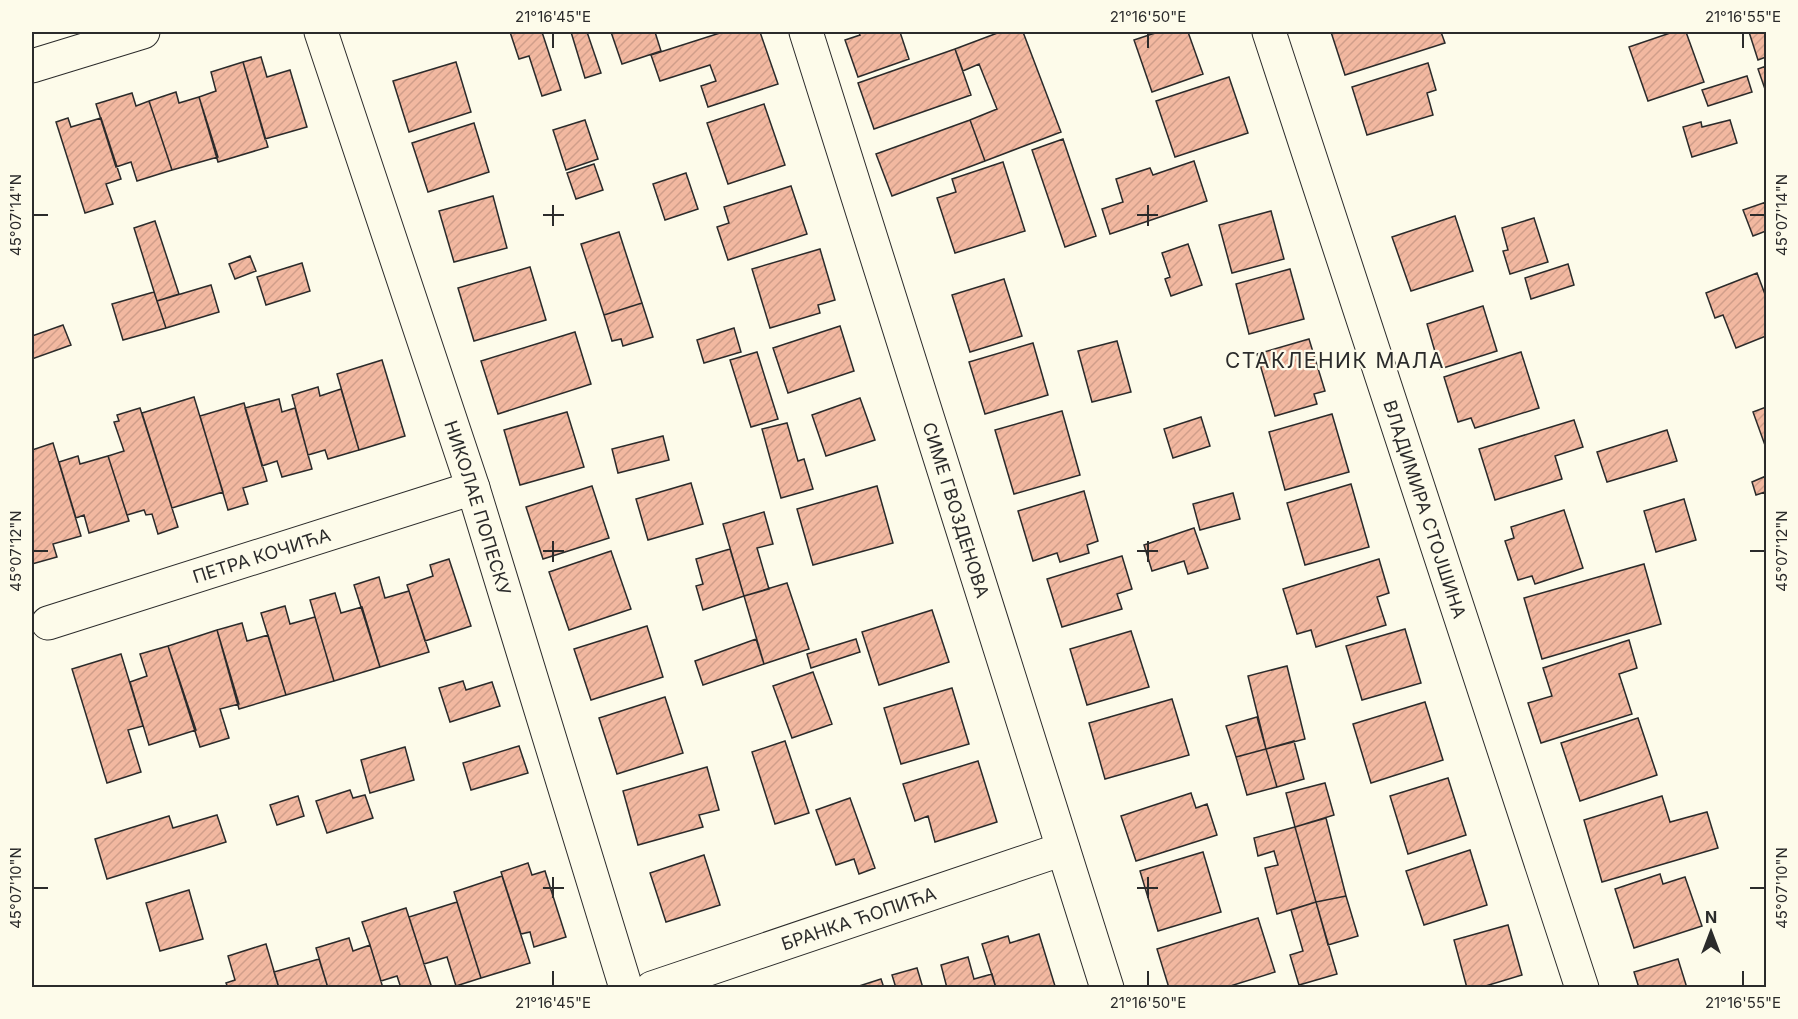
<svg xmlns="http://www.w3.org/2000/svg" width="1798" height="1019" font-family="Inter,sans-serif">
  <defs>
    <pattern id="building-hatch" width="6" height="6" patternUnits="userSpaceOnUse" patternTransform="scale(1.5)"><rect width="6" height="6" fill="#f2b8a0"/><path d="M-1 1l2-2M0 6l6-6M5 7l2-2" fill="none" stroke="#d09e8a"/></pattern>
  </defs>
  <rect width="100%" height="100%" fill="#fdfbea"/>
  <path fill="url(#building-hatch)" stroke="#2b2b2b" stroke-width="1.5" d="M510 32H542L561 90 542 96 529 56 519 59Z
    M571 32H587L601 73 585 78Z
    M611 32H655L661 51 622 64Z
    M723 32H760L778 84 708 107 701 86 716 81 710 65 660 81 651 55Z
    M858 32H900L909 59 858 77 845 40 860 35Z
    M1000 32H1023L1061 132 985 161 970 120 997 109 979 64 963 71 955 49Z
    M1158 32H1188L1203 74 1152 92 1134 40Z
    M1331 32H1441L1445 43 1345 75Z
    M1673 32H1686L1704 82 1648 101 1629 47Z
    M1749 32H1766V57L1758 60Z
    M955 49 971 95 874 129 858 83Z
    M261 57 267 77 290 70 307 127 265 139 243 62Z
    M243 62 268 147 218 162 199 97 216 91 211 72Z
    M456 62 471 112 409 132 393 81Z
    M1428 63 1436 90 1427 93 1433 115 1367 135 1352 87Z
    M1766 66V92L1758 69Z
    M1747 76 1752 92 1708 106 1702 90Z
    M1229 77 1248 133 1175 157 1156 101Z
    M176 92 179 103 199 97 218 157 172 170 149 101Z
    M132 93 136 106 149 101 172 170 137 181 131 162 116 167 96 104Z
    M764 104 785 165 728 184 707 123Z
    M68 118 71 127 101 118 121 179 106 184 113 204 85 213 56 122Z
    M585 120 598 159 566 170 553 130Z
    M970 120 985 161 892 196 876 154Z
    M1730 120 1737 143 1692 157 1683 127 1701 122 1702 127Z
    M474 123 489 172 428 192 412 143Z
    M1063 139 1096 236 1065 247 1032 150Z
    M1194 161 1207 201 1110 234 1102 209 1123 202 1116 179 1150 168 1153 175Z
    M1003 162 1025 231 955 253 937 198 956 192 952 179Z
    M594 164 603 190 576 199 567 173Z
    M686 173 698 209 665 220 653 184Z
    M791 186 807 234 728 260 717 227 729 223 724 207Z
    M493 196 507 248 454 262 439 211Z
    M1766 202V231L1753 236 1743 210Z
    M1271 211 1284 259 1232 273 1219 225Z
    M1455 216 1473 271 1411 291 1392 237Z
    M1534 218 1548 262 1510 274 1503 251 1508 250 1502 228Z
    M155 221 179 294 157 301 134 228Z
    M619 232 642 303 604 315 581 244Z
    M1188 244 1202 285 1171 296 1165 279 1170 277 1162 253Z
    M820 249 835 300 818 305 820 313 770 328 752 269Z
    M250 256 256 271 235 279 229 264Z
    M302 263 310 291 266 305 257 277Z
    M1568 264 1574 285 1531 299 1525 278Z
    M530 267 546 320 474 341 458 288Z
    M1290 269 1304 319 1249 334 1236 284Z
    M1757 273 1766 297V336L1736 348 1723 315 1715 318 1706 293Z
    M1004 279 1022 336 970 352 952 295Z
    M211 285 219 312 166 328 157 301Z
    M154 292 166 328 123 340 112 304Z
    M642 303 653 337 623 346 621 339 612 341 604 315Z
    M1483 306 1497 351 1440 369 1427 324Z
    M63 325 71 345 32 359V336Z
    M840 326 854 371 788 393 773 348Z
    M734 328 741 352 704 363 697 340Z
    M575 332 591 384 498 414 481 361Z
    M1309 339 1325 391 1314 394 1317 404 1275 416 1257 354Z
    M1117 341 1131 392 1092 402 1078 351Z
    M1033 343 1048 395 985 414 969 362Z
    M757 352 778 419 751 427 730 360Z
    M1521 352 1539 408 1475 428 1471 418 1458 422 1444 377Z
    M382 360 405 436 359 450 337 374Z
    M318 387 320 396 341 389 359 450 328 459 325 450 308 455 292 395Z
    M194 397 223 492 172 508 142 413Z
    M860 398 875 440 826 456 812 415Z
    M279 399 282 412 295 408 312 469 282 477 277 461 262 466 245 408Z
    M244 403 267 481 243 488 248 504 228 510 200 416Z
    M1766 407V448L1753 412Z
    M140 408 178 527 158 534 152 514 146 515 144 510 127 515 108 456 124 451 114 422 119 421 117 415Z
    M1062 411 1080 475 1014 494 995 430Z
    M567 412 584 467 520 485 504 430Z
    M1332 414 1349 472 1285 490 1269 432Z
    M1201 417 1210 446 1173 458 1164 429Z
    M1574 420 1583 447 1555 456 1562 479 1495 500 1479 449Z
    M787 423 798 461 804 459 813 489 781 498 762 429Z
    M1667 430 1677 461 1607 482 1597 452Z
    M663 436 669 460 618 473 612 449Z
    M53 443 81 536 53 544 57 557 32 564V450Z
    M78 456 80 464 108 456 129 521 89 533 84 515 76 518 59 462Z
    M1766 476V496L1765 492 1756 495 1752 482Z
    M691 483 703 524 648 540 636 499Z
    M1351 484 1369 547 1305 565 1287 503Z
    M592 486 609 538 543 559 526 507Z
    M877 486 893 543 813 565 797 509Z
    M1084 491 1098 541 1087 545 1089 553 1060 562 1057 553 1033 561 1018 511Z
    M1233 493 1240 519 1200 530 1193 504Z
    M1684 499 1696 540 1656 552 1644 511Z
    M1564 510 1583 568 1535 584 1532 576 1518 580 1505 541 1514 538 1511 527Z
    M764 512 773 544 757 548 769 589 744 596 723 524Z
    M1194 528 1208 568 1188 574 1184 561 1152 571 1144 545Z
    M730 549 744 596 703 610 696 586 703 584 696 559Z
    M611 551 631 609 569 630 549 572Z
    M1122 556 1132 589 1117 594 1122 609 1062 627 1047 579Z
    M449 559 471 626 425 641 407 585 433 576 430 565Z
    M1379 559 1389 593 1377 597 1386 625 1316 647 1311 630 1297 634 1283 589Z
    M1644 564 1661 624 1542 659 1524 598Z
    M379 577 385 598 409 591 429 652 380 667 354 585Z
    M787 583 809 649 764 664 744 596Z
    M335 593 341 613 362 607 380 667 334 681 310 600Z
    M285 606 290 624 315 617 334 681 286 695 261 613Z
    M932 610 949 662 879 685 862 632Z
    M242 623 247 641 268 635 286 695 239 709 217 630Z
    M647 626 663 677 591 700 574 649Z
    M1405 629 1421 683 1362 700 1346 646Z
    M217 630 239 704 220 709 229 738 200 747 168 646Z
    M1131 631 1149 687 1087 705 1070 649Z
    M756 639 764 664 703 685 695 661Z
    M856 639 860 652 811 668 807 654Z
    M1629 640 1637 668 1619 674 1632 714 1541 743 1528 703 1552 696 1543 668Z
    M168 646 196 730 149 745 130 682 147 676 140 654Z
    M121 654 143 726 128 730 141 772 107 783 72 669Z
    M1287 666 1305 739 1266 749 1248 676Z
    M813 672 832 724 792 738 773 686Z
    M463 681 466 690 492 682 500 706 450 722 439 688Z
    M952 688 969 744 901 764 884 708Z
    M665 697 683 753 617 774 599 718Z
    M1172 699 1189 755 1105 779 1089 723Z
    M1425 702 1443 760 1371 783 1353 724Z
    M1257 717 1266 749 1236 757 1226 726Z
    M1638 718 1657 775 1580 801 1561 743Z
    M785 741 809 813 775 824 752 752Z
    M1294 741 1304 779 1277 787 1266 749Z
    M519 746 528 773 471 790 463 763Z
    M405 747 414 780 370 793 361 760Z
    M1266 749 1277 787 1247 795 1236 757Z
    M978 761 997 822 935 842 928 816 915 821 903 784Z
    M707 767 719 810 699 815 703 827 638 845 623 791Z
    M1448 778 1466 835 1408 854 1390 796Z
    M1325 783 1334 815 1295 827 1286 793Z
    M350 790 353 798 365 795 373 818 327 833 316 801Z
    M1191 793 1196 808 1207 804 1217 835 1136 861 1121 816Z
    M298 796 304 816 277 825 270 805Z
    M1662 796 1670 822 1707 812 1718 848 1602 882 1584 820Z
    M850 798 875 868 859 874 854 859 836 865 816 810Z
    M217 815 226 842 107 879 95 839 169 816 173 828Z
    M1326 818 1346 896 1316 902 1295 827Z
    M1295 827 1316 902 1277 914 1265 868 1278 865 1274 851 1258 856 1254 838Z
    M1470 850 1487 905 1424 925 1406 871Z
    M1203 852 1221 912 1158 931 1140 871Z
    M704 855 720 905 666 922 650 873Z
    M528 863 532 875 545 871 566 937 534 947 530 932 521 934 501 872Z
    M1660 874 1663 884 1685 877 1702 926 1634 948 1615 889Z
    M502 876 530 963 481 978 454 892Z
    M189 890 203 939 160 951 146 903Z
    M1346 896 1358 936 1328 945 1316 902Z
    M457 902 481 978 456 986 447 957 424 964 409 917Z
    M1316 902 1337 974 1299 985 1290 955 1303 951 1291 910Z
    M406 908 424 964 432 988H401L397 976 381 981 370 945 362 922Z
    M1258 918 1275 972 1224 988H1169L1157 949Z
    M1508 925 1522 975 1479 988H1467L1454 940Z
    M1039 934 1055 986 996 988 982 944 1008 936 1010 943Z
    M349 938 353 951 370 945 383 988H328L316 948Z
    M266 944 279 988H228L226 983 235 980 228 956Z
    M968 957 974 979 992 974 996 988H947L941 965Z
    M319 959 328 988H279L274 972Z
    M1678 959 1687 988H1639L1634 972Z
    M917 968 923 988H896L892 975Z
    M881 979 884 988H853Z"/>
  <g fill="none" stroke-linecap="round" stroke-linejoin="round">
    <defs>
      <g id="street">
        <path id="s1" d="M321 32 473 488 626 988"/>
        <path id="s2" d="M806 32 1107 988"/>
        <path id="s3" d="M1269 32 1582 988"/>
        <path d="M32 66 143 32"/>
        <path id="s4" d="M48 623 473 488"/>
        <path id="s5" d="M652 988 1063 849"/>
      </g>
    </defs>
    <use href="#street" stroke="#2b2b2b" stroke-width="35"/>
    <use href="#street" stroke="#fdfbea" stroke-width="33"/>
  </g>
  <path fill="none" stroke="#2b2b2b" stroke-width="2" d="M553 33V48M1148 33V48M1743 33V48M553 205V226M1148 205V226M33 215H48M543 215H564M1137 215H1158M1750 215H1765M553 541V562M1148 541V562M33 551H48M543 551H564M1137 551H1158M1750 551H1765M553 877V898M1148 877V898M33 888H48M543 888H564M1137 888H1158M1750 888H1765M553 971V986M1148 971V986M1743 971V986"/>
  <g text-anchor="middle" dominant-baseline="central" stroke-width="4.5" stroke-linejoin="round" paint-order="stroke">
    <g font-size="18" fill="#2b2b2b" stroke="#fdfbea">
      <text stroke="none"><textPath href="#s1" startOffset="501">НИКОЛАЕ ПОПЕСКУ</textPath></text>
      <text stroke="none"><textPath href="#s2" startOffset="501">СИМЕ ГВОЗДЕНОВА</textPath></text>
      <text stroke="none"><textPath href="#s3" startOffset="502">ВЛАДИМИРА СТОЈШИНА</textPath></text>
      <text stroke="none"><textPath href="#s4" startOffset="224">ПЕТРА КОЧИЋА</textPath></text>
      <text stroke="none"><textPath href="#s5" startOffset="218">БРАНКА ЋОПИЋА</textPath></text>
    </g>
    <g font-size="21" letter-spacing="1.5" fill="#2b2b2b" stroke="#fdfbea">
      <text x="1335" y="360">СТАКЛЕНИК МАЛА</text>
    </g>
  </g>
  <rect width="1798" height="1019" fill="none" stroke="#fdfbea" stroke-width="66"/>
  <g transform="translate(1711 932)" stroke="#fdfbea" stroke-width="4.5" paint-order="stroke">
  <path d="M0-4.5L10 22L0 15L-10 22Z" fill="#2b2b2b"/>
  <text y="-9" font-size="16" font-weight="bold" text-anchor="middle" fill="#2b2b2b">N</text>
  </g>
  <rect x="33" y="33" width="1732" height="953" fill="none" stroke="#2b2b2b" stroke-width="2"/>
  <g font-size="15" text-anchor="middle" fill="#2b2b2b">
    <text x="553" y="22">21°16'45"E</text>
    <text x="1148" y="22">21°16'50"E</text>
    <text x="1743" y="22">21°16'55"E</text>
    <text transform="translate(16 215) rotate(-90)" y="5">45°07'14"N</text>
    <text transform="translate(1782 215) rotate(-90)" y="5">45°07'14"N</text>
    <text transform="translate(16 551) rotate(-90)" y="5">45°07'12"N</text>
    <text transform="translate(1782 551) rotate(-90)" y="5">45°07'12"N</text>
    <text transform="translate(16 888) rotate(-90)" y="5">45°07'10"N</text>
    <text transform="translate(1782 888) rotate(-90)" y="5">45°07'10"N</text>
    <text x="553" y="1008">21°16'45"E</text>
    <text x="1148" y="1008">21°16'50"E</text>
    <text x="1743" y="1008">21°16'55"E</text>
  </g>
</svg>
